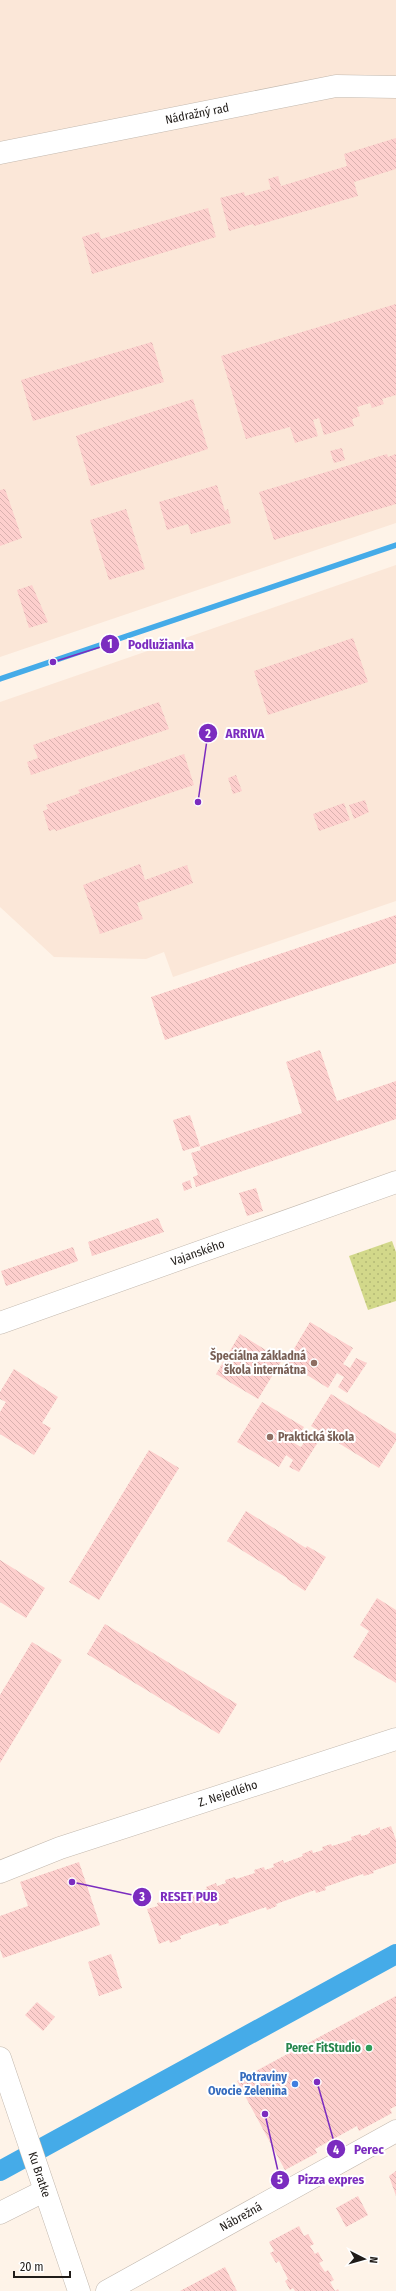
<svg xmlns="http://www.w3.org/2000/svg" width="396" height="2291" font-family="'Fira Sans Condensed',sans-serif">
  <defs>
    <pattern id="grass-dots" width="8" height="8" patternUnits="userSpaceOnUse"><rect width="8" height="8" fill="#d2d88a"/><path d="M2 2h.1M6 6h.1" fill="none" stroke="#b4b976" stroke-width="1.8" stroke-linecap="round"/></pattern>
    <pattern id="building-back-hatch" width="6" height="6" patternUnits="userSpaceOnUse"><rect width="6" height="6" fill="#fdcfcd"/><path d="M-1 5l2 2M0 0l6 6M5-1l2 2" fill="none" stroke="#d9b1af"/></pattern>
  </defs>
  <rect width="100%" height="100%" fill="#fef3e8"/>
  <path fill="#fbe7d8" d="M0 0H396V523L0 657Z
    M396 565V901L173 977 164 952 146 959 54 957 0 907V702Z"/>
  <path fill="url(#grass-dots)" d="M392 1241 396 1252V1301L368 1310 349 1256Z"/>
  <g fill="none" stroke-linecap="round" stroke-linejoin="round">
    <path stroke="#45abe8" stroke-width="5.5" d="M0 679 396 545"/>
    <path stroke="#45abe8" stroke-width="20" d="M0 2171 396 1954"/>
  </g>
  <path fill="url(#building-back-hatch)" d="M396 138V169L354 182 358 196 254 226 253 224 229 231 220 198 244 192 245 196 271 189 268 179 278 176 281 186 347 166 344 154Z
    M208 208 216 237 92 274 82 237 99 232 101 239Z
    M396 304V395L382 399 384 404 372 408 370 403 357 407 360 416 352 419 354 426 324 435 319 418 313 420 318 436 295 443 290 427 246 439 221 356Z
    M152 342 164 382 33 421 21 380Z
    M193 399 208 449 91 486 76 436Z
    M342 448 345 460 334 463 330 451Z
    M387 454 388 457 396 454V504L274 540 259 492Z
    M217 485 225 511 228 509 231 523 191 534 188 524 167 530 159 502Z
    M5 489 22 538 0 546V490Z
    M126 509 145 569 109 580 90 520Z
    M32 585 48 622 29 628 17 590Z
    M353 638 368 682 268 715 254 671Z
    M159 702 169 729 31 775 27 762 38 758 33 745Z
    M184 754 194 785 56 831 55 829 49 831 43 811 48 809 46 805 80 793 78 790Z
    M236 775 242 791 233 794 228 778Z
    M365 800 369 812 354 819 349 805Z
    M344 803 350 820 319 831 313 814Z
    M140 864 145 880 187 865 193 883 137 903 143 919 100 934 83 885Z
    M396 915V963L165 1040 151 997Z
    M320 1050 337 1101 396 1081V1119L196 1187 193 1177 198 1175 191 1153 201 1150 200 1147 302 1113 286 1062Z
    M190 1115 200 1146 183 1151 173 1120Z
    M190 1180 192 1188 184 1191 182 1183Z
    M256 1188 263 1211 247 1216 239 1193Z
    M158 1218 164 1232 92 1256 88 1242Z
    M73 1247 78 1261 6 1286 1 1271Z
    M310 1322 353 1348 343 1364 350 1368 356 1358 367 1363 347 1393 338 1387 344 1377 337 1373 328 1388 286 1362Z
    M240 1334 282 1360 258 1399 216 1374Z
    M14 1369 58 1397 42 1423 51 1428 34 1455 0 1434V1412L6 1402 0 1399V1392Z
    M331 1394 396 1434V1441L379 1468 311 1426Z
    M262 1402 304 1427 294 1443 301 1447 308 1436 318 1442 299 1472 289 1467 293 1460 286 1455 279 1467 237 1442Z
    M149 1450 179 1468 99 1600 69 1582Z
    M246 1511 306 1548 307 1546 326 1557 305 1591 287 1579V1578L227 1541Z
    M0 1560 45 1588 26 1618 0 1602Z
    M377 1598 396 1610V1683L353 1657 369 1631 360 1625Z
    M105 1624 237 1704 219 1734 87 1654Z
    M32 1642 62 1660 0 1763V1695Z
    M391 1826 396 1840V1863L373 1871 374 1873 364 1876 363 1874 325 1887 326 1890 316 1893 315 1890 276 1904 277 1906 267 1910 266 1907 228 1920 229 1923 219 1926 218 1923 180 1936 181 1939 170 1943 169 1940 159 1944 147 1909 158 1906 157 1903 167 1900 168 1903 186 1893 188 1896 207 1889 206 1887 216 1883 217 1886 226 1883 225 1880 235 1877 236 1879 255 1873 254 1870 264 1867 265 1870 274 1867 273 1864 283 1860 284 1863 303 1856 302 1854 312 1850 313 1853 323 1850 322 1847 331 1844 332 1846 352 1840 351 1837 361 1834V1836L366 1835 370 1833V1831L380 1827V1830Z
    M79 1862 100 1925 3 1958 0 1949V1916L28 1906 20 1882Z
    M111 1954 122 1988 99 1996 88 1962Z
    M396 1996V2106L390 2109 392 2113 359 2131 357 2126 315 2149 317 2153 285 2170 237 2081Z
    M37 2002 55 2017 43 2031 25 2015Z
    M396 2171V2196L389 2176Z
    M358 2196 368 2215 346 2227 336 2208Z
    M299 2226 304 2236 308 2234 314 2244 310 2246 315 2254 318 2252 323 2261 319 2263 325 2272 328 2270 334 2280 330 2282 335 2291 338 2289 339 2291H295L293 2288 290 2290 285 2281 288 2279 279 2261 276 2263 270 2253 274 2251 269 2242Z
    M225 2267 237 2291H180Z"/>
  <g fill="none" stroke-linecap="round" stroke-linejoin="round">
    <defs>
      <g id="minor">
        <path id="s1" d="M0 153 336 86 396 87"/>
        <path id="s2" d="M0 1323 396 1182"/>
        <path id="s3" d="M0 1872 60 1848 396 1739"/>
        <path id="s4" d="M0 2058 79 2291"/>
        <path d="M0 2213 44 2191"/>
        <path id="s5" d="M107 2291 396 2131"/>
      </g>
    </defs>
    <use href="#minor" stroke="#c3b9af" stroke-width="23"/>
    <use href="#minor" stroke="#fff" stroke-width="22"/>
  </g>
  <g fill="#8d6e63" stroke="#fff" stroke-width="1.5">
    <circle cx="314" cy="1363" r="4"/>
    <circle cx="270" cy="1437" r="4"/>
  </g>
  <circle fill="#2e9e5b" stroke="#fff" stroke-width="1.5" cx="369" cy="2048" r="4"/>
  <circle fill="#3f7fe0" stroke="#fff" stroke-width="1.5" cx="295" cy="2084" r="4"/>
  <g text-anchor="middle" dominant-baseline="central" stroke-width="4" stroke-linejoin="round" paint-order="stroke">
    <g font-size="12" fill="#201c19" stroke="#fff">
      <text stroke="none"><textPath href="#s1" startOffset="201">Nádražný rad</textPath></text>
      <text stroke="none"><textPath href="#s2" startOffset="210">Vajanského</textPath></text>
      <text stroke="none"><textPath href="#s3" startOffset="241">Z. Nejedlého</textPath></text>
      <text stroke="none"><textPath href="#s4" startOffset="123">Ku Bratke</textPath></text>
      <text stroke="none"><textPath href="#s5" startOffset="153">Nábrežná</textPath></text>
    </g>
    <g font-size="12" font-weight="bold" fill="#785e54" stroke="#fff" text-anchor="end">
      <text x="306" y="1356">Špeciálna základná<tspan x="306" dy="14">škola internátna</tspan></text>
      <text x="278" y="1437" text-anchor="start">Praktická škola</text>
    </g>
    <g font-size="12" font-weight="bold" fill="#27864d" stroke="#fff" text-anchor="end">
      <text x="361" y="2048">Perec FitStudio</text>
    </g>
    <g font-size="12" font-weight="bold" fill="#366cbe" stroke="#fff" text-anchor="end">
      <text x="287" y="2077">Potraviny<tspan x="287" dy="14">Ovocie Zelenina</tspan></text>
    </g>
  </g>
  <path fill="none" stroke="#7b2cbf" stroke-width="1.5" d="M53 662L110 644M198 802L208 733M72 1882L142 1897M317 2082L336 2149M265 2114L280 2180"/>
  <g fill="#7b2cbf" stroke="#fff" stroke-width="1.5">
    <circle cx="53" cy="662" r="4"/>
    <circle cx="198" cy="802" r="4"/>
    <circle cx="72" cy="1882" r="4"/>
    <circle cx="317" cy="2082" r="4"/>
    <circle cx="265" cy="2114" r="4"/>
    <circle cx="110" cy="644" r="10"/>
    <circle cx="208" cy="733" r="10"/>
    <circle cx="142" cy="1897" r="10"/>
    <circle cx="336" cy="2149" r="10"/>
    <circle cx="280" cy="2180" r="10"/>
  </g>
  <g font-size="12" text-anchor="middle" font-weight="bold" fill="#fff">
    <text x="110" y="648">1</text>
    <text x="208" y="738">2</text>
    <text x="142" y="1901">3</text>
    <text x="336" y="2154">4</text>
    <text x="280" y="2184">5</text>
  </g>
  <g font-size="13" text-anchor="middle" font-weight="bold" fill="#7b2cbf" stroke="#fff" stroke-width="4" stroke-linejoin="round" paint-order="stroke">
    <text x="161" y="649">Podlužianka</text>
    <text x="245" y="738">ARRIVA</text>
    <text x="189" y="1901">RESET PUB</text>
    <text x="369" y="2154">Perec</text>
    <text x="331" y="2184">Pizza expres</text>
  </g>
  <g transform="translate(364 2259) rotate(96)" stroke="#ffffff" stroke-width="3" paint-order="stroke">
  <path d="M0-3L7 15L0 10L-7 15Z" fill="#201c19"/>
  <text y="-6" font-size="11" font-weight="bold" text-anchor="middle" fill="#201c19">N</text>
  </g>
  <path d="M14 2271v6h56v-6" fill="none" stroke="#201c19" stroke-width="2"/>
  <text x="20" y="2271" font-size="12" fill="#201c19" stroke="#ffffff" stroke-width="3" paint-order="stroke">20 m</text>
</svg>
